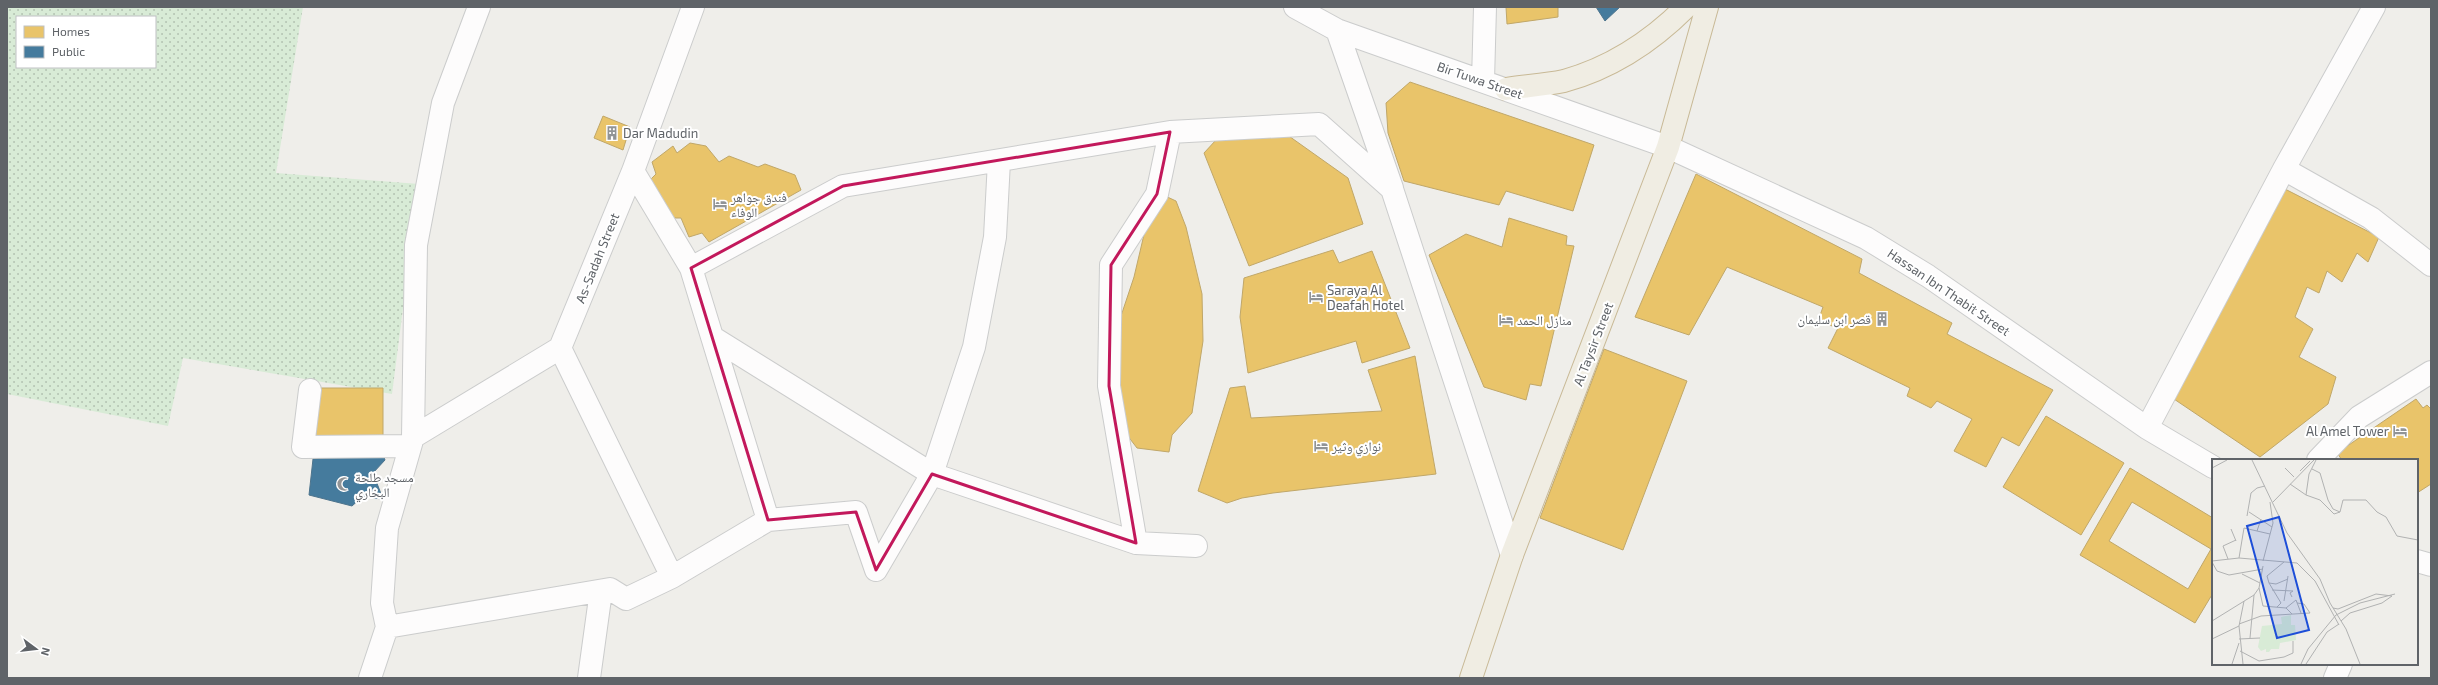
<svg xmlns="http://www.w3.org/2000/svg" width="2438" height="685" font-family="'Exo 2','Noto Naskh Arabic',sans-serif">
  <defs>
    <pattern id="grass-dots" width="8" height="8" patternUnits="userSpaceOnUse"><rect width="8" height="8" fill="#d8ebd6"/><path d="M2 2h.1M6 6h.1" fill="none" stroke="#b2c2b1" stroke-width="1.8" stroke-linecap="round"/></pattern>
  </defs>
  <rect width="100%" height="100%" fill="#efeeea"/>
  <path fill="url(#grass-dots)" fill-rule="evenodd" d="M7 7H303L276 173 419 184 392 394 183 358 168 426 7 394ZM17 17H155V67H17Z"/>
  <path fill="#e9c46a" stroke="#c0a769" fill-rule="evenodd" d="M1506 7H1558V17L1507 24Z
    M1410 82 1594 145 1573 211 1506 191 1499 205 1404 181 1388 133 1386 103Z
    M603 116 630 127 623 150 594 138Z
    M1286 134 1348 178 1363 224 1249 266 1204 153 1216 140Z
    M690 143 706 146 719 162 729 156 758 167 765 164 795 175 801 190 709 242 702 233 689 237 681 218H672L650 180 656 174 652 162 673 146 677 153Z
    M1696 174 1862 259 1859 273 1952 323 1947 334 2053 390 2019 446 2002 437 1986 467 1954 451 1972 419 1937 401 1931 408 1907 396 1910 388 1828 348 1838 328 1818 321 1823 307 1727 267 1689 335 1635 317Z
    M2281 187 2379 237 2368 262 2357 253 2342 282 2327 271 2319 293 2307 287 2295 317 2313 329 2299 357 2336 377 2328 404 2260 457 2171 397Z
    M1163 195 1176 201 1186 227 1202 294 1203 341 1192 413 1172 435 1169 452 1137 448 1124 431 1114 337 1134 277 1151 205Z
    M1509 218 1567 236 1566 245 1574 246 1541 386 1530 384 1526 400 1484 387 1429 255 1466 234 1502 247Z
    M1333 250 1339 263 1372 251 1410 348 1362 363 1356 341 1248 373 1240 317 1244 278Z
    M1604 349 1687 381 1623 550 1540 518Z
    M1415 356 1436 474 1273 493 1242 498 1227 503 1198 491 1230 388 1245 386 1251 418 1382 411 1368 370Z
    M316 388H383V441H316Z
    M2416 399 2423 408 2427 405 2431 409V484L2417 493V460H2342L2337 453Z
    M2046 416 2124 463 2081 535 2003 487Z
    M2130 468 2213 518V593L2195 623 2080 555ZM2132 502 2211 549 2188 589 2109 541Z"/>
  <path fill="#457b9d" stroke="#4d748d" d="M1596 7H1620L1605 21Z
    M371 454H383L385 460 373 473 383 499 362 497 352 506 309 495 313 459Z"/>
  <g fill="none" stroke-linecap="round" stroke-linejoin="round">
    <defs>
      <path id="minor" d="M1295 7 1337 30 1668 147 1866 238 1928 276 2147 428 2213 467
        M1337 30 1392 188
        M1483 81 1485 7
        M2284 169 2371 218 2431 265
        M633 171 691 268 843 186 1170 132
        M712 337 932 474 1136 543 1196 546
        M310 390 303 447 409 446
        M2147 428 2284 169 2374 7
        M413 437 560 348 633 171 693 7
        M2318 460 2359 417 2431 372
        M768 520 856 512 876 570
        M1136 543 1109 386 1111 265 1157 194 1170 132 1319 124 1392 189 1512 555
        M2417 561 2431 565
        M876 570 932 474 974 347 995 237 999 161
        M672 577 768 520 691 268
        M387 627 610 589 626 599 672 577 560 348
        M370 678 387 627 382 603 387 528 413 437 416 245 443 103 479 7
        M589 678 601 591
        M2335 678 2341 664"/>
      <path id="highway" d="M1506 89C1525 86 1545 85 1564 81 1611 68 1652 41 1686 7
        M1471 678 1512 555 1668 147 1707 7"/>
    </defs>
    <use href="#minor" stroke="#cbcccc" stroke-width="24"/>
    <use href="#highway" stroke="#c8b996" stroke-width="24"/>
    <use href="#minor" stroke="#fdfcfc" stroke-width="22"/>
    <use href="#highway" stroke="#f0ede3" stroke-width="22"/>
  </g>
  <path fill="none" stroke="#c2185b" stroke-width="3" stroke-linejoin="round" d="M1170 132 1157 194 1111 265 1109 386 1136 543 932 474 876 570 856 512 768 520 691 268 843 186Z"/>
  <defs>
    <symbol id="building-bare" viewBox="-9 -9 18 18"><path d="M-4-6H4V6H1V3H-1V6H-4ZM-2.5-4.3h1.7v1.8h-1.7ZM.8-4.3h1.7v1.8H.8ZM-2.5-1h1.7V.8h-1.7ZM.8-1h1.7V.8H.8Z" fill="#919496" stroke="#fff" stroke-width="2.5" paint-order="stroke"/></symbol>
    <symbol id="hotel-bare" viewBox="-9 -9 18 18"><path d="M-6-4.5h1.5V1H6V5H4.5V3h-9V5H-6ZM-4 0a1.8 1.8 0 1 1 3.6 0ZM.5 0V-2.5h3Q6-2.5 6 0Z" fill="#919496" stroke="#fff" stroke-width="2.5" paint-order="stroke"/></symbol>
    <symbol id="mosque-bare" viewBox="-9 -9 18 18"><path d="M3.5-4.9A6 6 0 1 0 3.5 4.9A5 5 0 1 1 3.5-4.9Z" fill="#919496" stroke="#fff" stroke-width="2.5" paint-order="stroke"/></symbol>
  </defs>
  <g fill-rule="evenodd">
    <use href="#building-bare" x="602" y="123" width="20" height="20"/>
    <use href="#hotel-bare" x="710" y="194" width="20" height="20"/>
    <use href="#hotel-bare" x="1306" y="287" width="20" height="20"/>
    <use href="#building-bare" x="1872" y="309" width="20" height="20"/>
    <use href="#hotel-bare" x="1496" y="310" width="20" height="20"/>
    <use href="#hotel-bare" x="2390" y="421" width="20" height="20"/>
    <use href="#hotel-bare" x="1311" y="436" width="20" height="20"/>
    <use href="#mosque-bare" x="334" y="474" width="20" height="20"/>
  </g>
  <g text-anchor="middle" dominant-baseline="central" stroke-width="4" stroke-linejoin="round" paint-order="stroke">
    <g font-size="13" fill="#5f6368" stroke="#fff">
      <text transform="translate(1480 80) rotate(19)">Bir Tuwa Street</text>
      <text transform="translate(597 258) rotate(-68)">As-Sadah Street</text>
      <text transform="translate(1949 292) rotate(34)">Hassan Ibn Thabit Street</text>
      <text transform="translate(1593 344) rotate(-69)">Al Taysir Street</text>
    </g>
    <g font-size="13" fill="#5f6368" stroke="#fff" text-anchor="start">
      <text x="623" y="133">Dar Madudin</text>
      <text x="731" y="197">فندق جواهر<tspan x="731" dy="15">الوفاء</tspan></text>
      <text x="1327" y="290">Saraya Al<tspan x="1327" dy="15">Deafah Hotel</tspan></text>
      <text x="1871" y="319" text-anchor="end">قصر ابن سليمان</text>
      <text x="1517" y="320">منازل الحمد</text>
      <text x="2389" y="431" text-anchor="end">Al Amel Tower</text>
      <text x="1332" y="446">نوازي وثير</text>
      <text x="355" y="477">مسجد طلحة<tspan x="355" dy="15">البخاري</tspan></text>
    </g>
  </g>
  <g transform="translate(2212 459)">
    <rect width="206" height="206" fill="#efeeea"/>
    <path d="M79 156V166H83L84 181 68 184 67 190H59L57 193H54V190L49 192 46 188 50 167 70 165 69 158Z" fill="#d8ebd6"/>
    <path fill="none" stroke="#b1b2b2" stroke-width="1" d="M40 1 75 74 108 120 118 144 134 170 148 205M0 9 15 1M73 9 82 18M100 10 108 14 116 41 121 50 128 53M88 12 98 2M78 25 94 36 97 15 104 1M94 36 108 41 122 55 128 53M61 43 102 1M37 53 60 68M128 53 131 41H154L165 53 174 58 185 77 206 81M35 57 39 34 45 29 53 27M19 70 24 82M45 72 49 60M27 99 32 69 58 75M16 100 11 87 24 81M0 102 27 99 85 104 103 122 127 166M51 102 61 64 58 43M0 103 5 112 17 116 51 110M72 103 55 117 57 124 64 125 76 120M30 115 48 124M57 124 69 144 65 148M47 129 51 147 74 149 80 155M60 131 81 132 78 134 80 138M72 142 76 117M85 144 92 145 98 154M74 149 84 141 89 154M121 149 126 150 164 135 180 137 170 144 138 154 129 162M0 162 42 136 47 129 51 107M27 165 49 157 98 154M38 179 42 136M0 180 27 167M27 180 48 179M28 192 47 202 72 198 81 194V182M20 205 27 184M31 205 27 167 32 142M89 205 96 190 124 156 148 144 183 135M94 205 115 173 127 165"/>
    <path fill="#1d4ed8" fill-opacity="0.15" stroke="#1d4ed8" stroke-width="2" d="M67 58 97 171 65 179 35 67Z"/>
    <rect width="206" height="206" fill="none" stroke="#5f6368" stroke-width="2"/>
  </g>
  <rect width="2438" height="685" fill="none" stroke="#5f6368" stroke-width="16"/>
  <rect x="16" y="16" width="140" height="52" fill="#ffffff" stroke="#bfc1c3"/>
  <rect x="24" y="26" width="20" height="12" fill="#e9c46a" stroke="#bfc1c3"/>
  <text x="52" y="36" font-size="12" fill="#5f6368">Homes</text>
  <rect x="24" y="46" width="20" height="12" fill="#457b9d" stroke="#bfc1c3"/>
  <text x="52" y="56" font-size="12" fill="#5f6368">Public</text>
  <g transform="translate(36 649) rotate(105)" stroke="#ffffff" stroke-width="3" paint-order="stroke">
  <path d="M0-3L7 15L0 10L-7 15Z" fill="#5f6368"/>
  <text y="-6" font-size="11" font-weight="bold" text-anchor="middle" fill="#5f6368">N</text>
  </g>
</svg>
